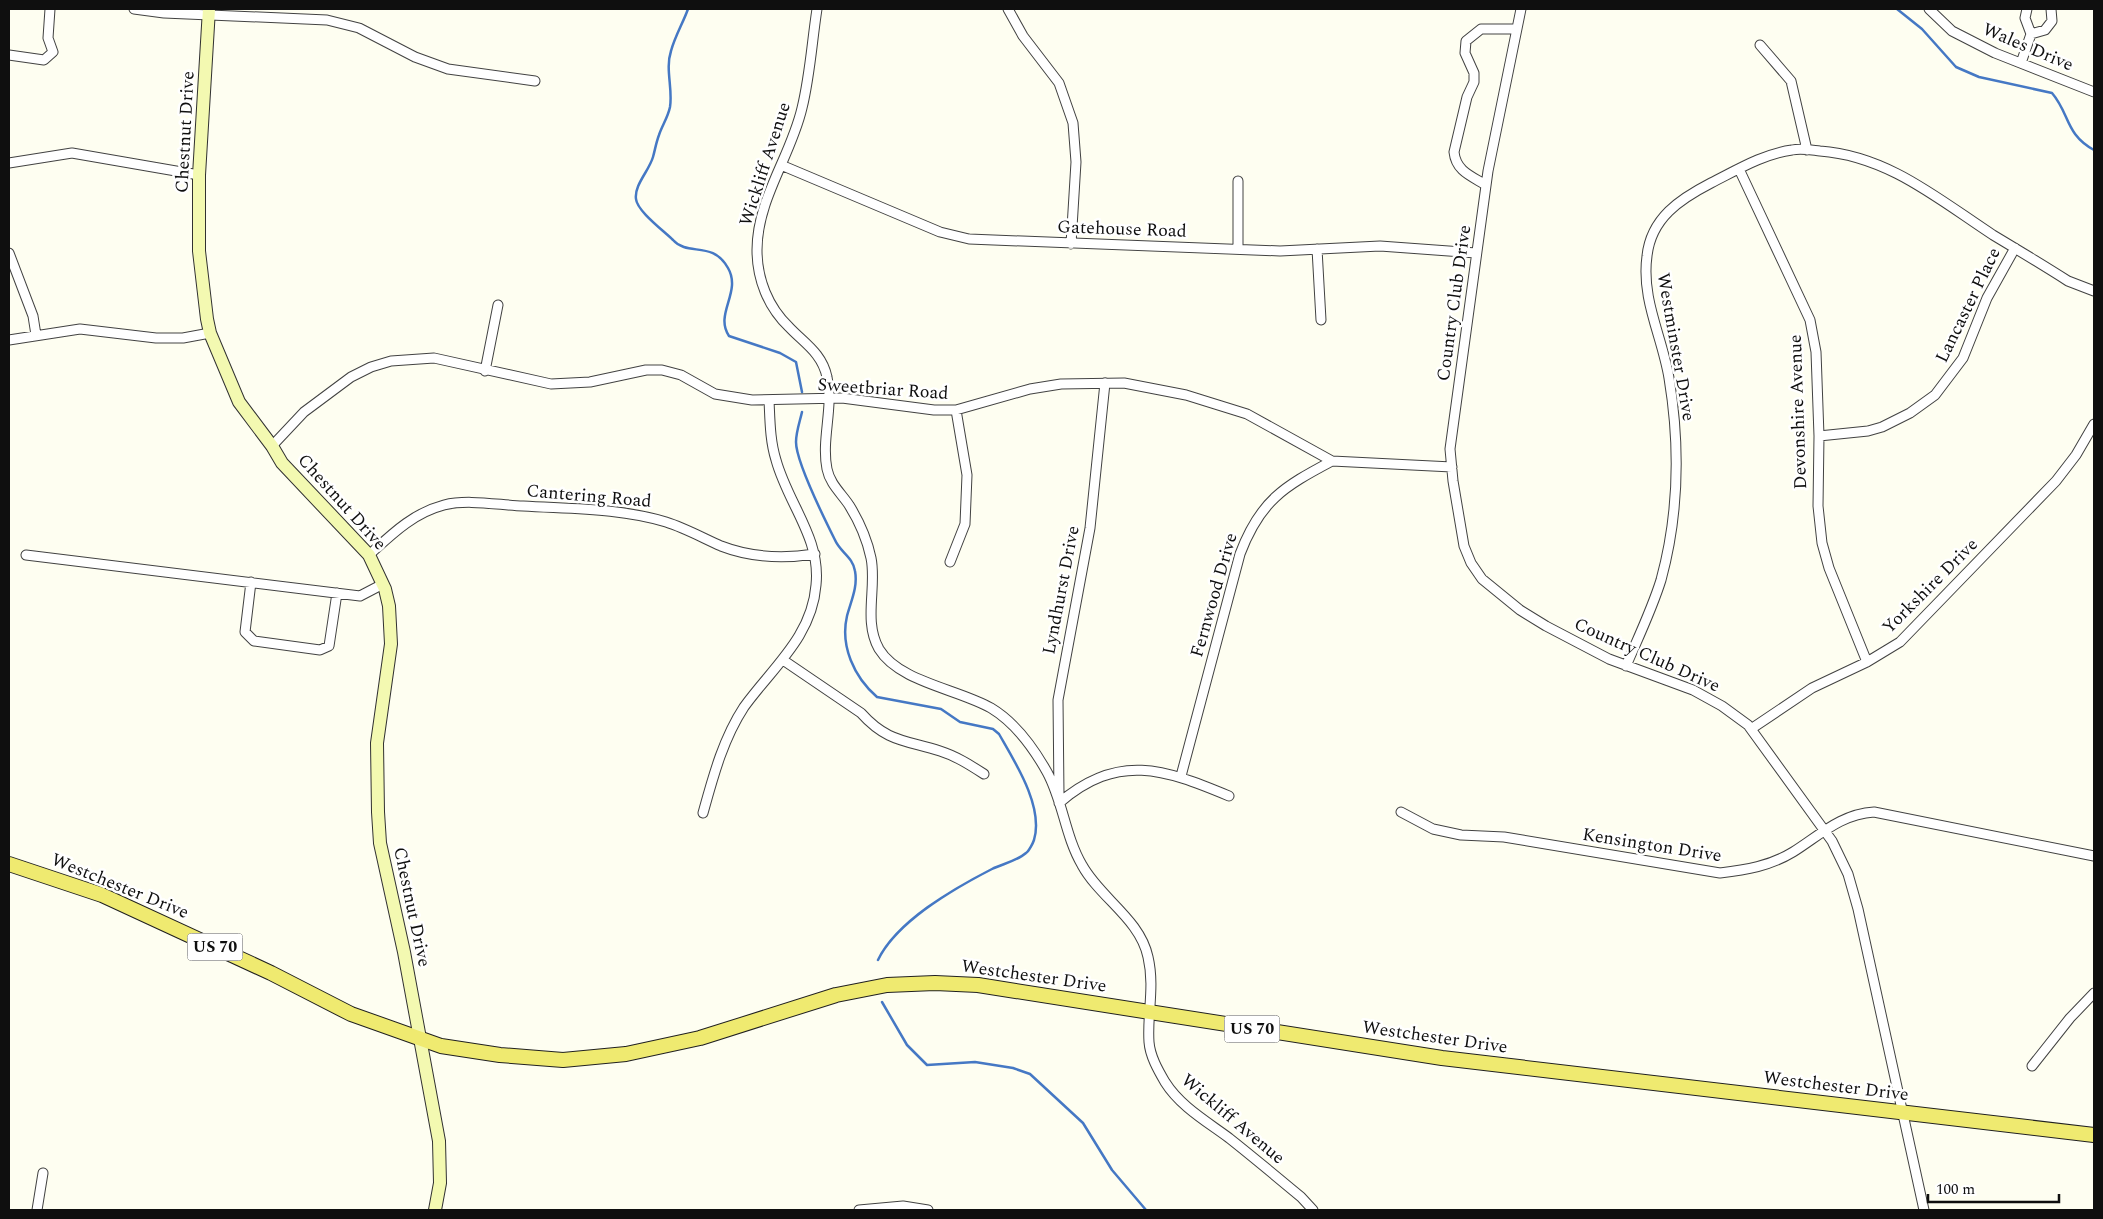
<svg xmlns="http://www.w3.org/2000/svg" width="2103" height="1219" font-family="Spectral,serif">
  <rect width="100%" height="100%" fill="#fefef1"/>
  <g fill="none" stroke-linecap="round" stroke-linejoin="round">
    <path stroke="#4578c4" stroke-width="2.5" d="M688 9C683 23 675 36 671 51 665 69 673 89 670 107 668 117 662 126 659 135 656 143 655 150 653 157 649 171 634 185 636 199 637 211 664 231 673 240 688 257 712 240 728 268 742 292 714 314 729 336L780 353 796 362 802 392
      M1897 9 1922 29 1956 67 1979 77 2052 93C2070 114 2065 134 2094 150
      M802 412C800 421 796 432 796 442 796 462 825 520 835 540 840 552 853 557 855 571 858 587 851 601 847 616 840 646 854 677 877 697L941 709 960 722 993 729 999 734C1015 762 1044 807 1034 840 1033 843 1029 851 1026 853 1017 861 1002 864 992 869 953 889 897 921 878 960
      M882 1002 907 1045 927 1065 975 1062 1013 1068 1030 1074 1083 1123 1112 1170 1146 1210"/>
    <defs>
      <path id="street" d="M134 9 164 13 327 20 359 28 415 57 448 69 535 81
        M817 9C812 41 810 76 802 108 791 156 757 199 757 250 757 279 768 307 789 327 804 343 822 353 827 377 834 407 821 439 827 469 830 484 841 493 849 505 859 521 867 539 871 558 877 587 863 621 879 649 899 682 958 689 991 708 1016 723 1033 747 1047 772 1063 801 1065 836 1082 865 1100 898 1140 919 1148 957 1155 987 1147 1014 1149 1042 1150 1056 1158 1070 1165 1082 1180 1106 1206 1121 1229 1138 1253 1157 1277 1177 1301 1197L1313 1210
        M1008 9 1023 36 1059 83 1073 123 1076 162 1071 244
        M1521 9 1488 171 1450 449 1453 481 1464 546 1471 563 1482 579 1520 610 1546 626 1609 659 1693 690 1722 706 1748 725 1832 841 1848 874 1858 909 1924 1210
        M1929 9 1952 31 1995 53 2094 92
        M2031 34 2045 30 2052 21 2051 9
        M1760 45 1791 81 1807 150
        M9 55 44 60 53 52 48 38 50 9
        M2021 63 2031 34 2025 18 2027 9
        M9 163 72 153 199 175
        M781 165 940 232 969 239 1280 251 1380 246 1476 253
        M1739 169 1810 320 1816 352 1819 436 1818 506 1822 543 1829 568 1867 662
        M1238 181V249
        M1486 185C1471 176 1456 171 1454 152L1467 97 1474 82V73L1465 53 1466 41 1481 29H1517
        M1317 249 1321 320
        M9 253 33 316 36 335
        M9 340 80 329 156 338H183L210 333
        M485 371 498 305
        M1819 436 1868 431 1882 427 1910 413 1935 395 1963 358 1987 298 2015 248
        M272 446 304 412 351 377 371 367 391 361 434 358 551 384 590 382 646 370H662L681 375 715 394 752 400 842 398 934 410H956L1030 389 1061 384 1124 383 1186 395 1247 414 1332 461 1452 467
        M26 555 360 596 383 584
        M369 555C391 535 413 513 444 505 468 499 498 505 523 506 570 509 620 508 666 522 685 528 703 538 721 546 752 558 782 559 815 554
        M950 562 965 524 967 475 956 410
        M251 582 245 632 254 641 320 650 329 646 337 593
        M783 660 861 713C887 742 905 740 940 751 956 756 970 765 984 774
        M1626 666C1638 638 1652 609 1661 580 1679 514 1680 445 1669 378 1662 336 1641 299 1647 256 1651 218 1680 199 1711 183 1737 170 1763 154 1792 150 1801 148 1811 150 1820 151 1888 156 1938 199 1993 235 2018 250 2043 265 2068 281L2094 291
        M1751 729 1812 688 1867 662 1900 642 2056 481 2076 455 2094 424
        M1181 776 1240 554C1260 501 1283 487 1332 461
        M1059 795 1058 700 1090 528 1105 383
        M1059 803C1118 752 1164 769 1229 796
        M1401 812 1433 829 1461 835 1504 837 1720 873C1746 870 1770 866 1793 852 1820 835 1841 814 1874 812L2094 856
        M703 813C713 777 723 739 744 707 772 668 812 637 816 585 821 538 788 504 776 460 770 441 770 421 769 400
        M2032 1066 2070 1018 2094 993
        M37 1210 43 1173
        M859 1210 903 1206 928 1210"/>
      <path id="secondary" d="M209 9 199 175V251L207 319 210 333 239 402 272 446 282 463 369 555 385 589 389 606 391 644 377 743 378 812 380 843 404 952 439 1141 440 1183 435 1210"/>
      <path id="primary" d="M9 864 102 895 271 973 351 1014 441 1046 500 1055 563 1060 626 1054 700 1038 836 995 887 985 935 983 978 985 1442 1058 2094 1135"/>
    </defs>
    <use href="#street" stroke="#424242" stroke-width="11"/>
    <use href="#secondary" stroke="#313131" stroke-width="14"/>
    <use href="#primary" stroke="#202020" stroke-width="16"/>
    <use href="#street" stroke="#fff" stroke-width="9"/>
    <use href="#secondary" stroke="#f3f9b1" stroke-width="12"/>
    <use href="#primary" stroke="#efea70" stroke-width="14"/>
  </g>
  <g text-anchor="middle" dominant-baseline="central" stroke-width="5" stroke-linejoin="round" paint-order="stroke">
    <g fill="#fff" stroke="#575757" stroke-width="1">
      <rect x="187.5" y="933.5" width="55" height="27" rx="4"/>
      <rect x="1224.5" y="1015.5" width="55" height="27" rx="4"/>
    </g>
    <g font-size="16" font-weight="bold" fill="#0f0f0f">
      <text x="215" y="947">US 70</text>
      <text x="1252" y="1029">US 70</text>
    </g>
    <g font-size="18" fill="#0f0f0f" stroke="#fff">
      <text transform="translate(2028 47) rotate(23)">Wales Drive</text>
      <text transform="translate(185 132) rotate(-87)">Chestnut Drive</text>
      <text transform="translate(765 164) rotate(-72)">Wickliff Avenue</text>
      <text transform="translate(1122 229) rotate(2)">Gatehouse Road</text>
      <text transform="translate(1454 303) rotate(-82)">Country Club Drive</text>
      <text transform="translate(1968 305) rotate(-64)">Lancaster Place</text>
      <text transform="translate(1676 347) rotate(80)">Westminster Drive</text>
      <text transform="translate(883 389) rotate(4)">Sweetbriar Road</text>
      <text transform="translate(1798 412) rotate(-92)">Devonshire Avenue</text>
      <text transform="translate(589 496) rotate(5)">Cantering Road</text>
      <text transform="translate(342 502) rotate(48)">Chestnut Drive</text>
      <text transform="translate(1930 586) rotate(-45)">Yorkshire Drive</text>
      <text transform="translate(1061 590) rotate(-79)">Lyndhurst Drive</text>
      <text transform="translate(1214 595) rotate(-74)">Fernwood Drive</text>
      <text transform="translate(1647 655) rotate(24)">Country Club Drive</text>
      <text transform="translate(1652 845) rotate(9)">Kensington Drive</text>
      <text transform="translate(120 886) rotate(22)">Westchester Drive</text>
      <text transform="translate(412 907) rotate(78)">Chestnut Drive</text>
      <text transform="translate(1034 976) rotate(8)">Westchester Drive</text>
      <text transform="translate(1435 1037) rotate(8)">Westchester Drive</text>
      <text transform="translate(1836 1086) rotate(7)">Westchester Drive</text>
      <text transform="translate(1233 1119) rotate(40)">Wickliff Avenue</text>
    </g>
  </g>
  <rect width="2103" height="1219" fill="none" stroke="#0f0f0f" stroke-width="20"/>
  <path d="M1928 1194v8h131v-8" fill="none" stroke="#0f0f0f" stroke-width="2.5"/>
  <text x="1936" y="1194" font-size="15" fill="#0f0f0f" stroke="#ffffff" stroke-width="4" paint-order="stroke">100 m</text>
</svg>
